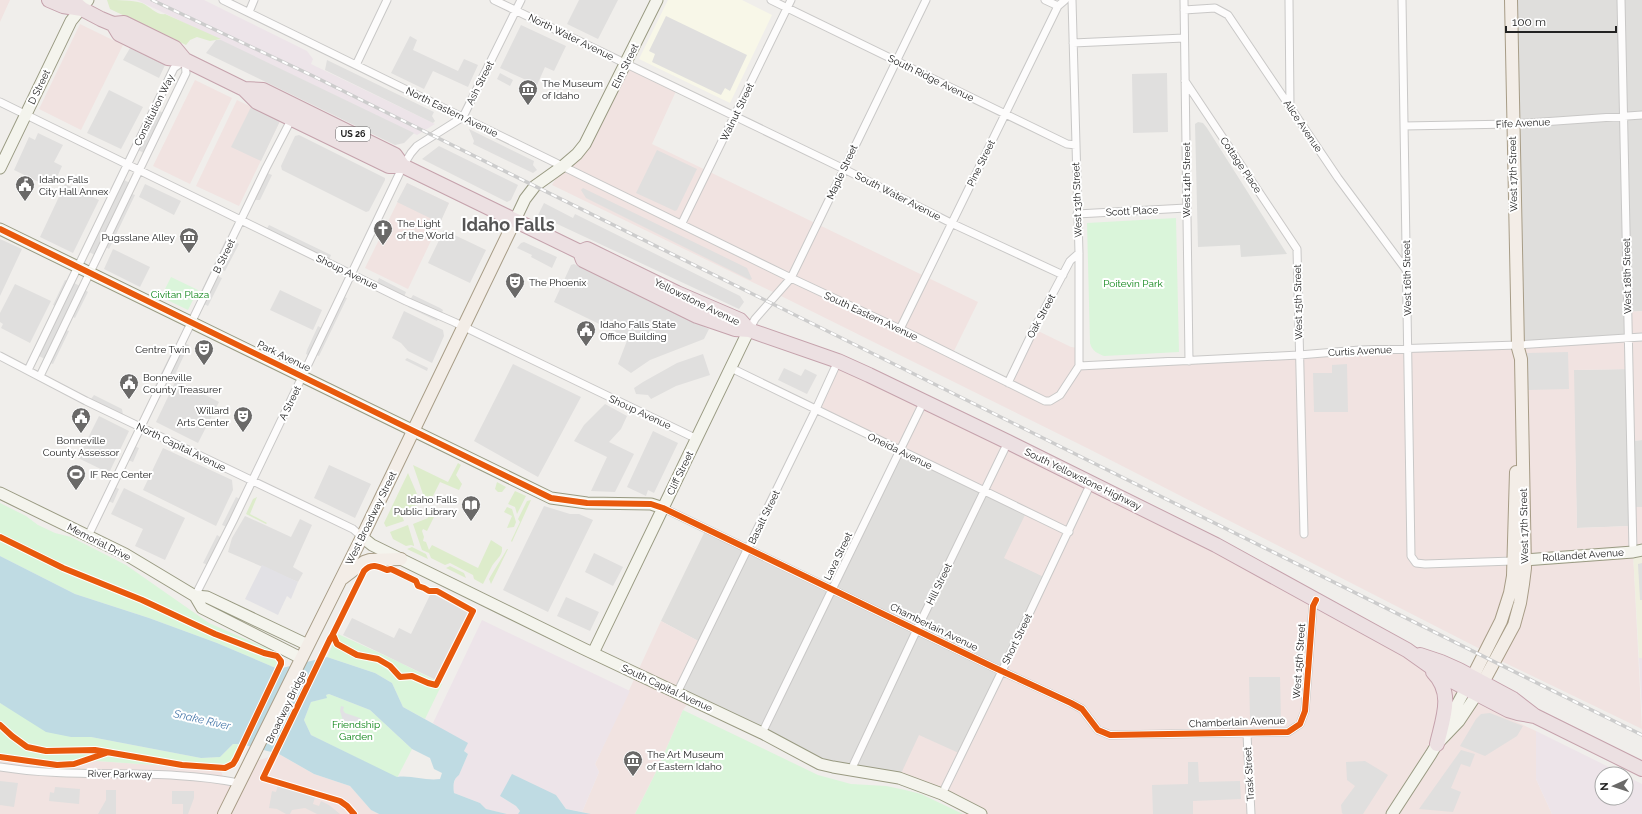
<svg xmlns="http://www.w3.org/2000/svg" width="1642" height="814" font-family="Raleway,sans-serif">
  <rect width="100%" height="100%" fill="#f0eeeb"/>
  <path fill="#dfdedc" d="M1511 0H1642V311L1628 312 1629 338 1518 345Z
    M1629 369 1631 441 1642 440V507L1632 508V526L1577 528 1573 370Z
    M900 451 1027 512 1005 558 1047 578 961 754 899 778 833 767 677 693 702 643 661 621 706 529 832 590Z"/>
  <path fill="#f1e3e1" d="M0 0H10L0 22Z
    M80 24 123 45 81 130 39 109Z
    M626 64 677 89 652 144 978 302 952 355 1007 382 1034 329 1071 347 1079 348V366L1628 338V312L1642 311V440L1630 441 1629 369 1574 370 1577 528 1632 526 1631 507H1642V550L1633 552 1642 729 1497 659 1515 621 1521 562 1486 652 1089 449 777 294 552 185 563 166 577 154Z
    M195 80 232 98 190 184 153 166Z
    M237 100 280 121 239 206 196 186Z
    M407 183 449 203 408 289 365 268Z
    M835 367 922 407 1089 488 1407 650 1467 699 1536 731V779L1552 814H981L899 778 919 735 961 754 1046 578 1004 558 1026 513 816 409Z
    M661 621 702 643 677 693 691 699 683 710 658 768 635 814H591L582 812 599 772 595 764Z
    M279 754 314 774 350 786 371 810 379 814H0V760L43 765 76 766 96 761 170 766 181 768 221 771 224 780 239 783 249 763Z"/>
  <path fill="#ede4e9" d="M137 0H204L307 51 313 59 311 64 435 124 417 135Z
    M482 620 630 691 595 764 599 772 582 812 566 809 556 795 500 796 516 806 520 811 518 814H507L485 809 480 803 454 793 453 786 456 777 459 775 468 754 433 723Z
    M1639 658H1642V712Z
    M1536 731 1623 774H1602V798H1626V776L1642 784V814H1552L1536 779Z"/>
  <path fill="#f8f7e8" d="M668 0H742L772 15 730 103 639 59Z"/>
  <path fill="#dededc" d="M1198 122 1203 123 1207 128 1287 254 1241 257 1240 245 1198 247 1195 124Z"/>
  <path fill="#efefdf" d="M1642 550V658H1639L1633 552Z"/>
  <path fill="#ddeccb" d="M107 0C119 0 131 0 142 3 149 6 158 16 165 14L221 39 210 41 197 37 190 40 186 45 110 9Z
    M458 463 461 465 456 475 462 484 459 490 440 482 431 500 427 498 425 500 413 465 448 482Z
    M408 473 417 494H416L420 504 400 511 404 521 386 527 384 523Z
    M497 482 506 487 502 492H498L495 489Z
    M515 491 526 496 517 514 515 507 508 504Z
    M257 497 250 514 267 523 266 524 246 514 253 499Z
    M531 500 512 542 511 541 520 522 518 519 527 501Z
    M507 507 512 509 516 522 514 527 507 528 512 516 504 512Z
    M430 512 431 515 436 513 427 531 423 529 422 531 424 537 423 541 426 542 429 550 432 545 478 568 491 540 502 547C503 556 496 559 492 566 489 572 486 578 483 584L474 579 473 575 450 563 445 565 431 558 429 553 422 550 413 524 428 518 427 513Z
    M408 525 414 545V546L411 545 406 546 393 539 390 532Z
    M412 547 426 554 428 559 407 549Z
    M507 549H508L491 584 489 579C495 568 501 560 507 549Z
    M450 566 464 573 466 578 446 568Z"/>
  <path fill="#daf5da" d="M1176 218 1179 352 1104 356C1097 353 1092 351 1090 343L1087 223Z
    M171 277 198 290 188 310 161 297Z
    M0 503 26 516 38 525 55 533 71 537 126 565 209 623 275 652 278 669 217 643 149 618 75 594 0 556Z
    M338 634 401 663 442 684 425 719 403 707 392 683 375 673 327 657Z
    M329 694 370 710 412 749 397 778 311 735 304 720 311 702 326 698V695Z
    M0 703 21 715 71 737H91L201 758 220 757 233 744H241L233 762 221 771 181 768 170 766 96 761 76 766 43 765 0 760Z
    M683 710 818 775 851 784 886 786 905 790 921 794 963 814H635L658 768Z"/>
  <path fill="#e0dfde" d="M579 0H618L598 39 567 24Z
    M666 16 747 55 730 91 725 88 721 95 652 62 655 54 649 51Z
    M521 25 566 46 554 71 545 67 537 85 500 68Z
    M410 36 417 40 413 50 458 71 464 59 478 65 468 87 433 71 424 89 391 73Z
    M216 40H221L414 133 404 143 395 145 206 53Z
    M130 48 165 65 159 78 123 60Z
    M327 60 434 112 432 116 435 121 433 123 325 70Z
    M500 73 513 80 510 86 497 79Z
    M1167 73 1168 132 1133 133 1132 74Z
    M109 90 143 107 121 149 87 133Z
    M251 107 280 121 261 161 231 147Z
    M157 110 164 113 144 153 138 150Z
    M469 129 534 161 533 165 537 170 533 173 473 144 474 141Z
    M38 133 63 145 54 162 62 166 55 182 48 179 45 185 14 170 29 137 35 140Z
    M299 135 385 178V180L369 211 366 212 282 170 281 166 295 136Z
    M439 146 518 185 511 200 507 202 422 159Z
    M657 150 697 169 677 210 675 211 636 193Z
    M267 173 272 175 260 200H254Z
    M124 180 130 183 95 255 89 252Z
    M407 183 449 203 440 223 397 202Z
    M65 184 99 200 73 253 40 237Z
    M145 184 181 201 174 215 139 197Z
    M583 188 747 268 752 279 750 280 586 198 581 190Z
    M132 194 135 195 109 249 106 247Z
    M544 203 573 218 575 214 740 296 744 302 739 309 538 215Z
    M269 225 331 255 329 260 266 230Z
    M444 230 486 250 470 283 428 263Z
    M0 239 22 249 0 296Z
    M226 239 229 240 200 299 198 298Z
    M234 241 239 244 225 271 220 269Z
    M524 242 557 257 552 268 531 257 532 255 517 248 521 243Z
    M113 249 150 267 140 287 104 269Z
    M574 264 709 329 704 339 650 360 631 373 618 364 628 338 554 302 571 265Z
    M217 276 222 278 208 306 204 304Z
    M379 278 406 292 404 297 377 283Z
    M65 280 68 281 55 306 53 305Z
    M74 283 80 286 45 359 39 356Z
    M15 284 51 301 30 343 1 328 3 324 0 322V313Z
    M85 290 88 292 75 318 73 317Z
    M280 290 322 310 313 330 270 310Z
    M413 295 440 308 443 310 441 315 410 300Z
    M344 297 347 298 319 356 316 355Z
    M409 305 438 319 437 321 408 307Z
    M404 311 443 330 444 336 432 363 408 351 401 343 392 338Z
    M318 326 323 329 310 356 306 354 307 350Z
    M66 330 69 331 53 364 50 363Z
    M176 343 178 344 155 393 152 392Z
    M184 343 189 345 188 347 171 383 166 381Z
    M1568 352 1569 389 1528 390 1527 353Z
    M703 354 710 375 676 386 651 399 648 395 636 394 634 388 643 382 677 363Z
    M407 358 428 368 427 371 405 360Z
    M513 364 581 397 538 477 474 441Z
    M1347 364 1348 412H1314L1313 373H1332V365Z
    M784 368 801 376 805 369 817 375 807 394 778 380Z
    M176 380 219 402 198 443 156 422Z
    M94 395 122 409 123 415 91 399Z
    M605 404 627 416 621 429 609 442 634 454 615 492 591 491 607 457 574 441 584 425Z
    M99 416 129 431 109 473 78 458Z
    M653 431 678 443 654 493 648 490 646 496 627 487Z
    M134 446 139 448 133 462 128 460Z
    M163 448 232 480 233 490 216 526 143 490Z
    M329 465 371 484 355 518 314 498Z
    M115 487 119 489 113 503 108 501Z
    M124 488 185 518 165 560 135 546 143 529 111 514Z
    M236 497 240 499 227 527 222 525Z
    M544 506 570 514H579L593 520 548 612 503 590Z
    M245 516 291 537 300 519 312 525 293 567 303 573 298 582 228 552 232 538Z
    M217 535 222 538 208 565 203 563Z
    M594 553 623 567 613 586 585 572Z
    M1642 563V600H1640L1638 564Z
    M431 593 469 612 436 680 343 635 352 618 394 638 399 628 411 634Z
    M566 597 599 612 590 631 557 616Z
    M1249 677H1280L1281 718 1250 719Z
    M1490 713 1523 726 1517 736 1485 756 1460 746 1476 719 1481 714Z
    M1461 750 1475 754 1470 767 1461 764 1451 788 1461 792 1453 812 1419 809Z
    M1365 761 1388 775 1363 814H1343L1342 813 1341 805 1355 786 1347 780 1346 762Z
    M1188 762H1198L1199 782 1240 781 1241 799 1193 801V814H1153L1152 785 1188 784Z
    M0 781 18 783 14 807 0 805Z
    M278 785 315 797 313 804 319 806 321 801 329 805 340 814H317L305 808 292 810 290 814H286L277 809 269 808 272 791 276 792Z
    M55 787 80 789 79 804 49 801 50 792 54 793Z
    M106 790H116V814H98L106 800Z
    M172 791H194V798L188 814H183V804H172Z"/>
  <path fill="#e2e1e5" d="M262 565 298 582 291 599 287 596 278 615 245 599Z
    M341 706 344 707 343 710 345 713 360 718 361 721 360 725 356 727H345L340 711Z"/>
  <path fill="#bfdbe3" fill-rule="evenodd" d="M0 556 75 594 149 618 217 643 278 669 327 657 375 673 392 683 403 707 468 743 464 751 468 754 459 775C453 779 453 786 454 793L480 803 486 809 507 814H379L371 810 350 786 314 774 279 754 241 744H233L220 757 201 758 91 737H71L46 732 0 703ZM329 694 370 710 412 749 430 758 434 769 442 773 440 779C425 781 412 775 397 777L311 735 304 720 311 702 327 698 326 695Z
    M512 774 556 795 566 809 591 814H518L520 811 516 806 500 796Z"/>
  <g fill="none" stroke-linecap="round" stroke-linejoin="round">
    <defs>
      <path id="street" d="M223 0 791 278 900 329 1045 401H1050L1060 395 1079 366V253L1072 0
        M494 0 844 169 951 223 1063 275
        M771 0 1067 144 1076 145
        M1045 0 1058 6
        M1184 0 1189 361
        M1289 0 1290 106
        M1402 0 1411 556 1416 563 1425 564 1513 561
        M1621 0 1633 552
        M1184 10 1215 8 1228 15 1338 178 1407 271
        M249 12 254 0
        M1073 43 1184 38
        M356 65 387 0
        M1185 81 1297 249 1304 534
        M0 102 406 301 454 322 697 439
        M1404 126 1512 124 1642 115
        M1077 214 1186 208
        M682 223 791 0
        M900 329 1058 6 1065 0
        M748 332 755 319 791 278 926 0
        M0 356 86 401 353 529 362 537
        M1079 366 1299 355 1360 350 1518 345 1642 337
        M731 368 1069 532
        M28 370 174 68 185 60 186 73 40 376
        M1008 383 1034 329 1070 261 1079 253
        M663 508 993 667 1071 703 1082 709 1098 730 1110 735 1288 732 1300 724 1305 711 1313 606 1316 600
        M88 536 266 168 292 118
        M195 596 233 521 403 166 411 153 417 146 463 117 521 0
        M677 693 816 409 838 361
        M762 733 924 401
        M1247 734 1251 814
        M0 767C79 780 161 767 239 783
        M851 770 920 623 1008 442
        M942 794 1002 671 1091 483"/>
      <path id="secondary" d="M0 168 71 21 88 0
        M515 220 525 199 535 186 563 166 577 154 585 144 657 0
        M0 229 551 498 587 503 651 504 663 508
        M0 493 125 554 195 596 207 597 308 645
        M362 537 372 545 584 649 762 733 820 764 833 767 899 778 942 794 981 814
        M1524 560 1633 552 1642 550
        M195 596 202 608 301 658
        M593 653 746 336
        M1445 727 1466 688
        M1392 814 1431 754 1437 744 1459 721 1477 694"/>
      <path id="primary" d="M343 578 364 562 370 560 401 559
        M1469 684 1501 621 1510 593 1513 576 1516 472
        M1479 690 1514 625 1520 603 1523 584 1525 568 1521 359 1518 348 1511 0
        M224 814 362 537 515 220"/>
      <path id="highway" d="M49 0 63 6 82 9
        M72 0 82 9 101 19 113 24 124 23 175 48 185 60
        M113 24 119 34 168 58 185 60 244 89 257 102 389 166H403L580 252 587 249 677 293 740 320 749 330
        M244 89 263 90 395 155 403 166
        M580 252 583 260 697 316 735 329 749 330 838 361 869 375 1008 442 1216 545 1407 650 1448 679 1508 710 1518 713 1535 716
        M1420 655 1441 662 1459 670 1513 699 1535 716 1642 769
        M1433 672C1454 693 1443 718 1437 744"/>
    </defs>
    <use href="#street" stroke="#c9c8c7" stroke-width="9"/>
    <use href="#secondary" stroke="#999a82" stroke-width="13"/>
    <use href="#primary" stroke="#a79c86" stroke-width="14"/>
    <use href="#highway" stroke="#c5a2ac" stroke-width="16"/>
    <use href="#street" stroke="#fdfcfc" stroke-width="7"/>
    <use href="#secondary" stroke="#f4f4ed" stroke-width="11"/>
    <use href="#primary" stroke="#f3ede7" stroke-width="12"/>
    <use href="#highway" stroke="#ece0e2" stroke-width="14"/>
    <defs>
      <path id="rail" d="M152 0 313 76 1642 735"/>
    </defs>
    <use href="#rail" stroke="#ccc" stroke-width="3.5"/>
    <use href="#rail" stroke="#fff" stroke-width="2" stroke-dasharray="6" stroke-linecap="butt"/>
    <defs>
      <path id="cycleway" d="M0 229 551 498 587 503 651 504 663 508 993 667 1071 703 1082 709 1098 730 1110 735 1288 732 1300 724 1305 711 1313 606 1316 600
        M0 537 63 568 142 600 215 634 264 653 277 656 281 661V664L236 759 233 764 225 768 182 765 95 750 46 751 27 747 12 736 0 725
        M332 636 364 571C371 563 378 566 387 570L391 569 416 581 418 586 424 588 429 591H437L473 611 436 685 428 683 412 676 400 677 390 666 378 659 357 655 337 644 334 637 332 636 330 639 263 778 340 801 347 806 354 814
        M0 757 57 765 74 764 106 753"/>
    </defs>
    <use href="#cycleway" stroke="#fff" stroke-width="8"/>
    <use href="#cycleway" stroke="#e8590c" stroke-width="6"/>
  </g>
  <defs>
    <symbol id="museum-pin" viewBox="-11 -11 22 30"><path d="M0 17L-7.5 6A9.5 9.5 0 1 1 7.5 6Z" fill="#6a6968" stroke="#fff"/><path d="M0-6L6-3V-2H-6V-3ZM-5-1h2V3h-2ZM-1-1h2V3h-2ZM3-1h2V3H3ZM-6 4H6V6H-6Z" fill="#fff"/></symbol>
    <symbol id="civic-pin" viewBox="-11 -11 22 30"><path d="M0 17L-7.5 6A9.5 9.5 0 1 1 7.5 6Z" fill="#6a6968" stroke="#fff"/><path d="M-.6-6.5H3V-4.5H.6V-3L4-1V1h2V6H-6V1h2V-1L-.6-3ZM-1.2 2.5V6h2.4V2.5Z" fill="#fff"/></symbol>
    <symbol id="church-pin" viewBox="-11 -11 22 30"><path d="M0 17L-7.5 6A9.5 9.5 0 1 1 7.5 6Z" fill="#6a6968" stroke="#fff"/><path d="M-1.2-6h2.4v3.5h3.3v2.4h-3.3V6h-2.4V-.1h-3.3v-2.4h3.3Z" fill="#fff"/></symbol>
    <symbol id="theatre-pin" viewBox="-11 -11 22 30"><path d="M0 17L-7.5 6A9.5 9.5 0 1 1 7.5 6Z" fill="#6a6968" stroke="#fff"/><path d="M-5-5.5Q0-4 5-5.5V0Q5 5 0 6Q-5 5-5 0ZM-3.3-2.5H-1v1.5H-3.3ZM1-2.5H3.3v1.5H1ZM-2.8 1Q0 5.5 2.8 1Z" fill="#fff"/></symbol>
    <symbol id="stadium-pin" viewBox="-11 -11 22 30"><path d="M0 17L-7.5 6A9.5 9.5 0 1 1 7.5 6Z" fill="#6a6968" stroke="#fff"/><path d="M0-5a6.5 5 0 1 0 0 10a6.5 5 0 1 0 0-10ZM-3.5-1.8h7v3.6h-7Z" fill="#fff"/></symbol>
    <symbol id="library-pin" viewBox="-11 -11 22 30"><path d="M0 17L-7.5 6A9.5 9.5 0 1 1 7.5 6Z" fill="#6a6968" stroke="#fff"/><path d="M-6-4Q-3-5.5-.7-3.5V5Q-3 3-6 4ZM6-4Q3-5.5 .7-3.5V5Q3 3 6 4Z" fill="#fff"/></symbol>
  </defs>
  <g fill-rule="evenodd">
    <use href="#museum-pin" x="517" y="78" width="22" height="30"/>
    <use href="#civic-pin" x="14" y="174" width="22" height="30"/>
    <use href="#church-pin" x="372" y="218" width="22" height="30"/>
    <use href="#museum-pin" x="178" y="226" width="22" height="30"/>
    <use href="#theatre-pin" x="504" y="271" width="22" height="30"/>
    <use href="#civic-pin" x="575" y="319" width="22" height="30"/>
    <use href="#theatre-pin" x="193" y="338" width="22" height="30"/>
    <use href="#civic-pin" x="118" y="372" width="22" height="30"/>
    <use href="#theatre-pin" x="232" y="405" width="22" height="30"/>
    <use href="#civic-pin" x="70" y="406" width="22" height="30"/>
    <use href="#stadium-pin" x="65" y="463" width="22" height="30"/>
    <use href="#library-pin" x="460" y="494" width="22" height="30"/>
    <use href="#museum-pin" x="622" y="749" width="22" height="30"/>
  </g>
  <g text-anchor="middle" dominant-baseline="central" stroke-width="4" stroke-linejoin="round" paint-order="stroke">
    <rect fill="#fff" stroke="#646464" stroke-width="1" x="336" y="127" width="34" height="14" rx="3"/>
    <g font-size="9" font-weight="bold" fill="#222">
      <text x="353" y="134">US 26</text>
    </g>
    <g font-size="10" fill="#222" stroke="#fff">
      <text transform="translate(571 37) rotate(26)">North Water Avenue</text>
      <text transform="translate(625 66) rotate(-64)">Elm Street</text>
      <text transform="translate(931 78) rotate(26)">South Ridge Avenue</text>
      <text transform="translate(480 83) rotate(-63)">Ash Street</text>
      <text transform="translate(39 87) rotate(-64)">D Street</text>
      <text transform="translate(154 110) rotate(-64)">Constitution Way</text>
      <text transform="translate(452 112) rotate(26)">North Eastern Avenue</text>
      <text transform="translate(737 112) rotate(-64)">Walnut Street</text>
      <text transform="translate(1523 123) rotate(-3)">Fife Avenue</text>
      <text transform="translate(1303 126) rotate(56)">Alice Avenue</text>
      <text transform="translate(981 163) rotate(-64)">Pine Street</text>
      <text transform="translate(1241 165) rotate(56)">Cottage Place</text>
      <text transform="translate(842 172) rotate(-65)">Maple Street</text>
      <text transform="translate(1513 174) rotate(-91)">West 17th Street</text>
      <text transform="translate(1186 180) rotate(-90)">West 14th Street</text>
      <text transform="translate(898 196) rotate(27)">South Water Avenue</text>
      <text transform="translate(1077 200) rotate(-92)">West 13th Street</text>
      <text transform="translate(1132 211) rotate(-3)">Scott Place</text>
      <text transform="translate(224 256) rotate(-64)">B Street</text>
      <text transform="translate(347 272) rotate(26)">Shoup Avenue</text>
      <text transform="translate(1627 276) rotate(-91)">West 18th Street</text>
      <text transform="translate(1407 278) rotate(-91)">West 16th Street</text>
      <text transform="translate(697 302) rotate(26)">Yellowstone Avenue</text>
      <text transform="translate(1298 302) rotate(-91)">West 15th Street</text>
      <text transform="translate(871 316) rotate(25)">South Eastern Avenue</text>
      <text transform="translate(1041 316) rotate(-62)">Oak Street</text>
      <text transform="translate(1360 351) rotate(-3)">Curtis Avenue</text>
      <text transform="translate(284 356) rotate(26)">Park Avenue</text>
      <text transform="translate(290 403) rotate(-64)">A Street</text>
      <text transform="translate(640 412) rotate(25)">Shoup Avenue</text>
      <text transform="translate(181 447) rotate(26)">North Capital Avenue</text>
      <text transform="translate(900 451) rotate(26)">Oneida Avenue</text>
      <text transform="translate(680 473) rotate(-64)">Cliff Street</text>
      <text transform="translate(1083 479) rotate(26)">South Yellowstone Highway</text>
      <text transform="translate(764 517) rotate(-64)">Basalt Street</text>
      <text transform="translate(371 518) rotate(-64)">West Broadway Street</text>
      <text transform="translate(1524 526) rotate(-91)">West 17th Street</text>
      <text transform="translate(99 542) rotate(27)">Memorial Drive</text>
      <text transform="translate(1583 555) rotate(-4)">Rollandet Avenue</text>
      <text transform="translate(838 556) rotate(-64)">Lava Street</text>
      <text transform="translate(939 584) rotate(-64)">Hill Street</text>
      <text transform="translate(934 627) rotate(26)">Chamberlain Avenue</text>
      <text transform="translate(1017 639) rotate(-64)">Short Street</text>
      <text transform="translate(1299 661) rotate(-86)">West 15th Street</text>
      <text transform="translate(667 688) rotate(25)">South Capital Avenue</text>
      <text transform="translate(286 707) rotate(-64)">Broadway Bridge</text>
      <text transform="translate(1237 722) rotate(-2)">Chamberlain Avenue</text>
      <text transform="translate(120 774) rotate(1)">River Parkway</text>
      <text transform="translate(1249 774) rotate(-93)">Trask Street</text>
    </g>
    <g font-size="10" fill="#222" stroke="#fff" text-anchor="start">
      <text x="542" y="83">The Museum<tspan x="542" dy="12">of Idaho</tspan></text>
      <text x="39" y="179">Idaho Falls<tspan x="39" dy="12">City Hall Annex</tspan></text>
      <text x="397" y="223">The Light<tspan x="397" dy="12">of the World</tspan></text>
      <text x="175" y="237" text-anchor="end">Pugsslane Alley</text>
      <text x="529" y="282">The Phoenix</text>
      <text x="600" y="324">Idaho Falls State<tspan x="600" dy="12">Office Building</tspan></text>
      <text x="190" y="349" text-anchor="end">Centre Twin</text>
      <text x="143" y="377">Bonneville<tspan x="143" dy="12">County Treasurer</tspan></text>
      <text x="229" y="410" text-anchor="end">Willard<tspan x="229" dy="12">Arts Center</tspan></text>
      <text x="81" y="440" text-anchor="middle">Bonneville<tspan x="81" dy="12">County Assessor</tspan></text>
      <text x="90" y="474">IF Rec Center</text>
      <text x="457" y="499" text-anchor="end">Idaho Falls<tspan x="457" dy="12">Public Library</tspan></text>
      <text x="647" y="754">The Art Museum<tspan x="647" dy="12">of Eastern Idaho</tspan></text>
    </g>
    <g font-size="10" fill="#0c8416" stroke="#fff">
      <text x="1133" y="283">Poitevin Park</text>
      <text x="180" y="294">Civitan Plaza</text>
      <text x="356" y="724">Friendship<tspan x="356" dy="12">Garden</tspan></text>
    </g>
    <g font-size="11" font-style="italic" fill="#4a7aab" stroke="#fff">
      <text transform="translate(202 720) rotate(13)">Snake River</text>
    </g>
    <g font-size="18" font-weight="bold" fill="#555" stroke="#fff">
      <text x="508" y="224">Idaho Falls</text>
    </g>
  </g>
  <g transform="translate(1614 786) rotate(267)"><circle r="19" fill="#ffffff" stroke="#a7a7a7"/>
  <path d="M0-3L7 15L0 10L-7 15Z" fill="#6a6968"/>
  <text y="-6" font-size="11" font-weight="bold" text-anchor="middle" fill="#222222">N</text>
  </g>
  <path d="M1506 26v6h110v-6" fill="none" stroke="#222222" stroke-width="2"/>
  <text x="1512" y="26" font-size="12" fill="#222222" stroke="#ffffff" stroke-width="3" paint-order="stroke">100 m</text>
</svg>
